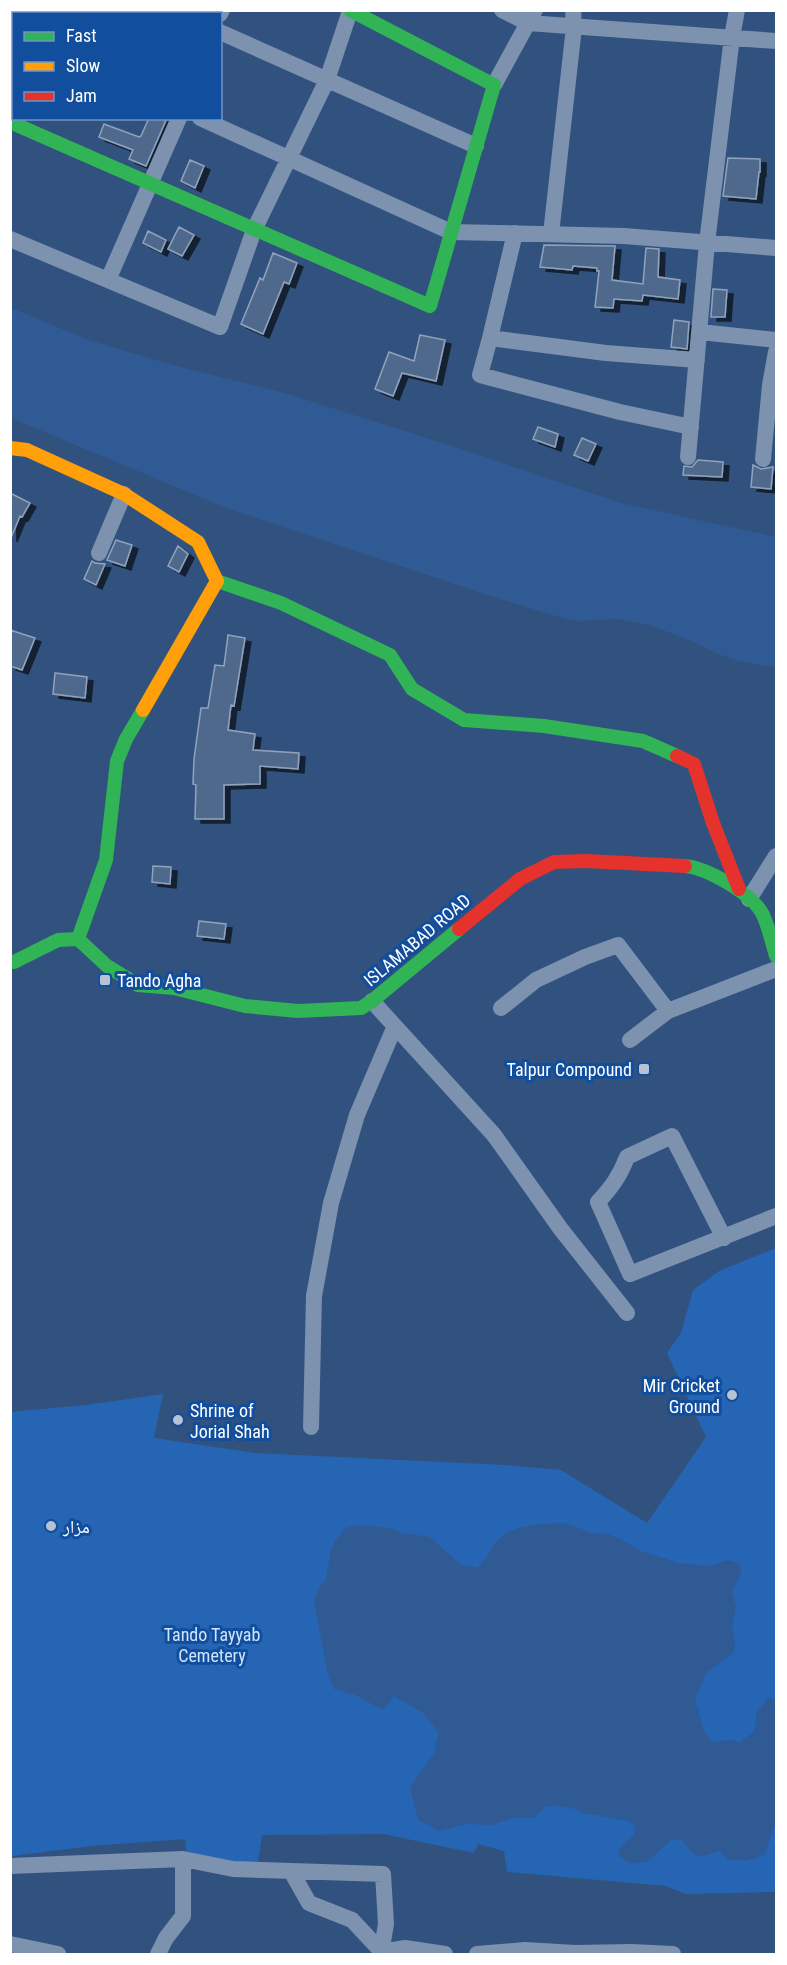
<svg xmlns="http://www.w3.org/2000/svg" width="787" height="1965" font-family="'Roboto Condensed','Noto Naskh Arabic',sans-serif">
  <defs>
    <filter id="shadow"><feDropShadow dx="6" dy="4" stdDeviation="0" flood-color="#0009"/></filter>
  </defs>
  <rect width="100%" height="100%" fill="#31527e"/>
  <path fill="#2665b3" d="M776 1248V1892L686 1894 666 1886 507 1872 504 1851 478 1844 474 1853 383 1834 262 1835 257 1870 187 1860 185 1839 92 1846 11 1856 10 1412 86 1405 163 1394 154 1438 255 1453 505 1465 561 1470 647 1523 706 1437 667 1353 681 1333 693 1290 719 1271Z"/>
  <path fill="#305a94" d="M11 308 89 340 176 366 285 393 455 447 621 503 776 537V668L735 660 718 654 694 642 650 625 617 619 581 621 569 620 503 600 226 508 11 418Z
    M566 1523 592 1533 608 1534 620 1539 641 1551 679 1563 709 1566 728 1560 740 1564 741 1572 732 1592 736 1606 732 1627 735 1641 734 1653 707 1672 695 1699 703 1729 712 1742 730 1740 740 1742 754 1732 757 1712 768 1698 776 1700V1822L765 1854 747 1861 727 1859 720 1851 699 1857 691 1851 681 1839 671 1840 647 1862 629 1863 620 1857 618 1850 634 1834 635 1827 629 1821 595 1815 584 1814 575 1809 556 1805 545 1807 534 1818 517 1817 491 1825 467 1824 440 1831 418 1820 410 1787 435 1752V1745L439 1733 423 1713 394 1696 383 1710 355 1695 334 1689 328 1675 314 1601 318 1589 326 1580 330 1554 334 1542 346 1528 357 1525 374 1526 395 1529 402 1533 430 1537 460 1564 477 1568C486 1561 489 1550 497 1541 514 1523 543 1524 566 1523Z"/>
  <path fill="#4f698c" stroke="#91a3bc" stroke-width="1.5" filter="url(#shadow)" d="M149 118H167L146 166 129 159 133 150 99 137 104 124 139 137 141 136Z
    M728 158 760 159V172H759L756 199 723 196Z
    M190 160 204 166 195 188 181 181Z
    M179 227 194 235 182 256 168 249Z
    M148 231 166 240 161 252 143 243Z
    M544 245 615 246 612 280 643 284 646 248 659 249 658 277 680 280 678 299 643 295 642 301 614 299 613 308 595 307 599 271H597V268L573 266 572 270 540 267Z
    M273 253 297 263 289 284 284 282 263 334 241 324 260 278 263 280Z
    M713 289 727 290 725 317H711Z
    M674 320 689 322 687 349 671 347Z
    M420 335 445 340 436 381 402 373 393 396 375 389 389 352 414 361Z
    M538 427 558 434 555 447 533 439Z
    M582 438 596 444 588 461 574 455Z
    M698 460 723 462 722 477 683 475 684 466 692 467Z
    M753 465 761 469 773 467 771 489 751 487Z
    M10 493 30 503 22 517 20 516 11 538Z
    M116 540 132 545 125 566 107 560Z
    M178 546 188 554 179 572 168 566Z
    M92 561 95 563 105 564 96 585 84 579Z
    M10 630 35 638 22 670 10 666Z
    M228 635 245 638 234 706 231 705 228 730 255 734 253 750 299 753 298 769 260 766V784L224 785V819H195L196 785 193 784 194 759 201 708H208L215 665 224 666Z
    M55 673 87 677 85 698 53 694Z
    M153 866 171 867 170 884 152 882Z
    M199 921 226 924 224 939 197 936Z"/>
  <g fill="none" stroke-linecap="round" stroke-linejoin="round">
    <path stroke="#7c92ae" stroke-width="16" d="M172 10 179 14
      M502 10 528 23 776 41
      M220 14 222 10
      M220 32 476 146
      M10 34 14 35
      M494 85 535 10
      M200 118 451 232 624 236 776 248
      M515 233 490 338 606 353 697 360
      M551 234 574 27 573 10
      M10 239 220 327 254 230 327 80 350 11
      M108 280 179 118
      M700 332 776 340
      M490 338 480 375 620 412 691 427
      M688 457 707 243 732 37 737 10
      M763 459 770 385 776 352
      M99 553 124 494
      M749 899 776 856
      M372 1001 494 1135 560 1228 627 1313
      M501 1008 536 980 585 957 618 945 668 1011
      M630 1040 668 1011 776 969
      M724 1238 672 1136 627 1157C620 1176 611 1188 598 1202L630 1274 776 1216
      M311 1427 314 1296 331 1203 357 1115 395 1026
      M10 1866 183 1859 233 1869 383 1874 386 1924 381 1954
      M291 1871 309 1903 352 1920 382 1952 405 1948 445 1954
      M10 1944 58 1954
      M158 1954 166 1938 183 1916V1859
      M477 1954 525 1950 575 1953 631 1952 673 1954"/>
    <path stroke="#30b455" stroke-width="14" d="M10 122 430 306 494 85 350 10
      M217 581 281 603 390 655 412 689 464 720 544 726 643 741 677 756
      M685 866C707 868 753 894 763 915 769 928 772 943 776 956
      M78 939 106 860 117 761 126 739 143 710
      M10 962H14L58 940 78 939 107 966 138 985 174 988 245 1006 298 1011 361 1008 372 1001 459 929"/>
    <path stroke="#ff9f0a" stroke-width="14" d="M10 448 27 450 124 494 198 542 217 581 143 710"/>
    <path stroke="#e5322d" stroke-width="14" d="M677 756 694 764 713 823 739 889
      M459 929 520 879 554 862 586 861 685 866"/>
  </g>
  <g fill="#b7c2d2" stroke="#114e9d" stroke-width="2">
    <rect x="99" y="974" width="12" height="12" rx="3"/>
    <rect x="638" y="1063" width="12" height="12" rx="3"/>
    <circle cx="732" cy="1395" r="6"/>
    <circle cx="178" cy="1420" r="6"/>
    <circle cx="51" cy="1526" r="6"/>
  </g>
  <g text-anchor="middle" dominant-baseline="central" stroke-width="6" stroke-linejoin="round" paint-order="stroke">
    <g font-size="18" fill="#fff" stroke="#114e9d">
      <text transform="translate(417 940) rotate(-40)">ISLAMABAD ROAD</text>
    </g>
    <g font-size="18" fill="#fff" stroke="#114e9d" text-anchor="start">
      <text x="117" y="980">Tando Agha</text>
      <text x="632" y="1069" text-anchor="end">Talpur Compound</text>
      <text x="720" y="1385" text-anchor="end">Mir Cricket<tspan x="720" dy="21">Ground</tspan></text>
      <text x="190" y="1410">Shrine of<tspan x="190" dy="21">Jorial Shah</tspan></text>
      <text x="63" y="1526">مزار</text>
    </g>
    <g font-size="18" fill="#d0e4fe" stroke="#114e9d">
      <text x="212" y="1634">Tando Tayyab<tspan x="212" dy="21">Cemetery</tspan></text>
    </g>
  </g>
  <rect width="787" height="1965" fill="none" stroke="#ffffff" stroke-width="24"/>
  <rect x="12" y="12" width="210" height="108" fill="#114e9d" stroke="#7095c4" stroke-width="1.5"/>
  <rect x="24" y="32" width="30" height="9" fill="#30b455" stroke="#7095c4" stroke-width="1.5"/>
  <text x="66" y="42" font-size="18" fill="#ffffff">Fast</text>
  <rect x="24" y="62" width="30" height="9" fill="#ff9f0a" stroke="#7095c4" stroke-width="1.5"/>
  <text x="66" y="72" font-size="18" fill="#ffffff">Slow</text>
  <rect x="24" y="92" width="30" height="9" fill="#e5322d" stroke="#7095c4" stroke-width="1.5"/>
  <text x="66" y="102" font-size="18" fill="#ffffff">Jam</text>
</svg>
